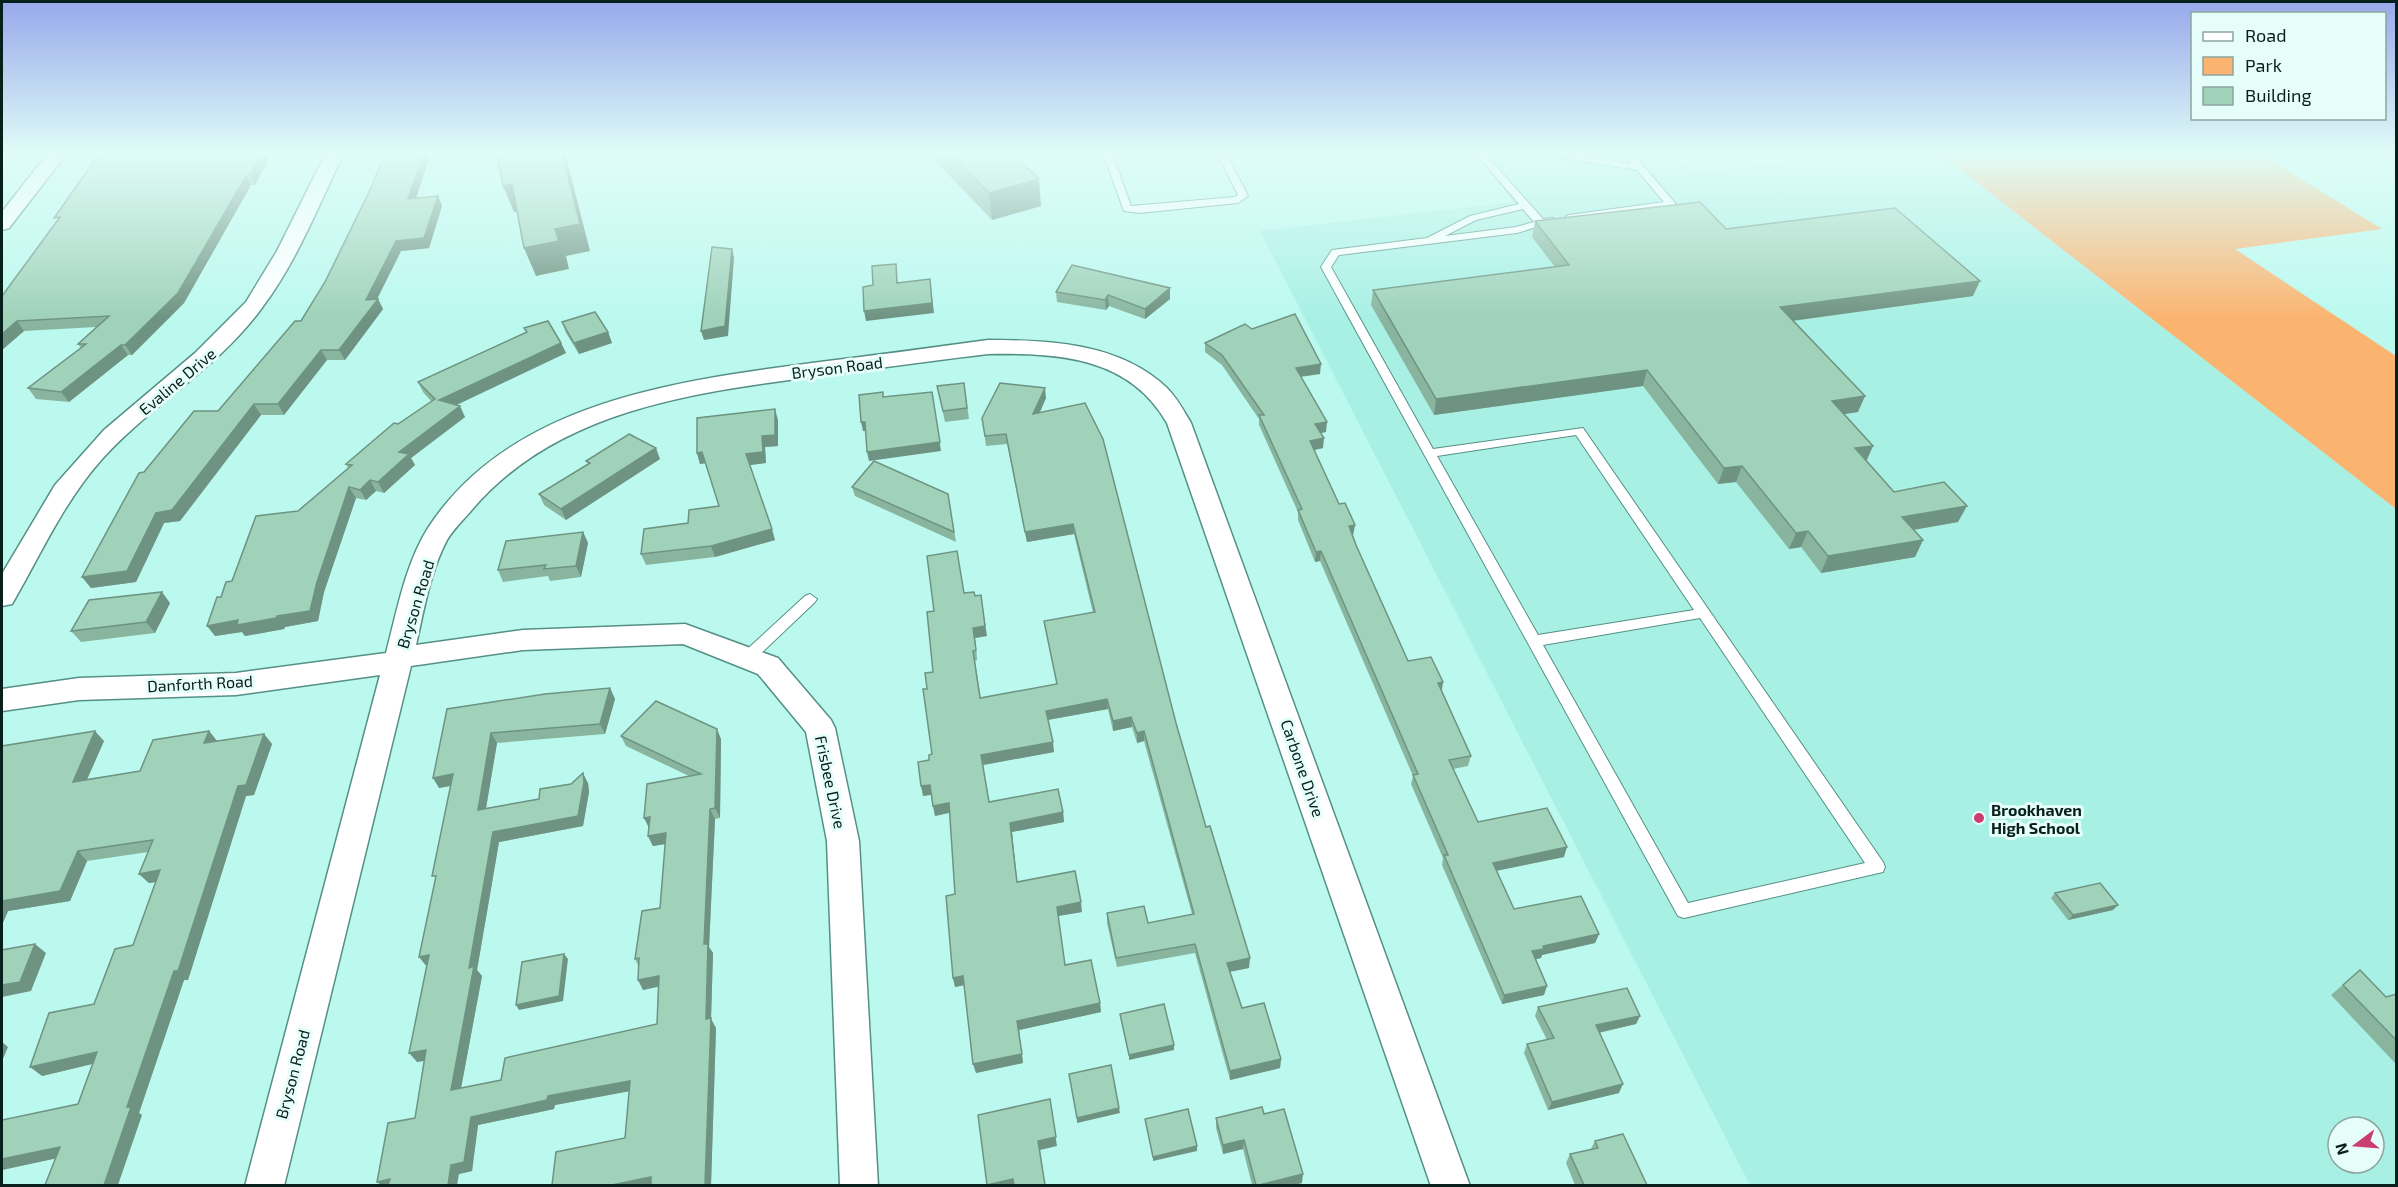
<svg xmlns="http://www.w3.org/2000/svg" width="2398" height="1187" font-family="'Exo 2',sans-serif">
  <rect width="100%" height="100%" fill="#bbf9ef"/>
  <path fill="#a8f0e4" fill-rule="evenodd" d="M1478 153H1673L1692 172 1862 153H1939L2396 509V1185H1750L1260 231 1513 202ZM2338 1127H2374V1163H2338Z"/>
  <path fill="#fbb470" d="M1939 153H2259L2382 229 2235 249 2396 356V509Z"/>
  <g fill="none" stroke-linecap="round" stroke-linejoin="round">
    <defs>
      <path id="lane" d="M1103 153H1112L1131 206 1235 197 1238 195 1217 153H1226L1248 196 1238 203 1139 213 1124 211Z
        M1475 153H1484L1543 219 1553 218V222L1517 233 1339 255 1331 267 1433 449 1583 428 1883 862 1885 867 1883 872 1684 918 1678 916 1321 267 1332 250 1427 238 1470 216 1519 204ZM1523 209 1534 222 1516 227 1445 236 1476 220ZM1576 435 1694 610 1538 635 1437 456ZM1700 618 1865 863 1688 903 1543 645Z
        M1548 153H1569L1631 164 1623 153H1632L1676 204 1671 207 1566 220V216L1569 215 1664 202 1637 170 1552 156Z
        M810 594 817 599 815 602 752 662H742L740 658 742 654 805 596Z"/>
      <path id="street" d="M48 153H67L9 228 2 230V212Z
        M326 153H344C318 206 297 262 261 309 218 368 152 404 103 458 64 501 41 554 12 604L2 606V574L55 485 104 430 195 353 246 302 277 251Z
        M988 340C1050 340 1120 343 1167 388 1177 398 1184 411 1191 423L1470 1186H1431L1167 423C1129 356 1057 353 988 354 929 361 871 369 812 377 690 393 554 411 470 512 462 521 453 530 447 540 430 572 424 610 416 645L523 630 685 624 778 658 831 720 835 728 859 841 878 1186H840L827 841 806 732 758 674 683 644 523 650 411 666 284 1186H245L380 675 236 695 79 700 2 711V689L79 678 236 673 386 653C397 611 405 565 428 528 510 402 676 381 812 363 871 356 929 348 988 340Z"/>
    </defs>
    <use href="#lane" stroke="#558f86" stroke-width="2"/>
    <use href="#street" stroke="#558f86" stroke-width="3"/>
    <use href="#lane" fill="#fff" fill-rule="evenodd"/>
    <use href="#street" fill="#fff" fill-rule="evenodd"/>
  </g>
  <path fill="#89b59f" d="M100 153H272L255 185H251L184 303 132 355H128L69 402 36 399 28 388 81 348 78 344 96 327 24 331 2 350V296L56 222Z
    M385 153H431L416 199 438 196 442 206 429 248 401 251 377 299H378L383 309 345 360H327L284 415H261L180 521 164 523 136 582 91 588 82 577 144 472 218 411 301 321 325 282 370 190Z
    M928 153H1011L1041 206 992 220Z
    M1535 221 1726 229 1973 296 1793 321 1858 412 1844 414 1866 461 1894 492 1958 522 1914 530 1923 540 1915 557 1821 573 1801 547 1789 549 1736 482 1718 484 1643 386 1434 415 1371 305 1373 290 1555 267 1532 237Z
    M1056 292 1170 299 1145 319 1109 306 1106 310 1057 302Z
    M562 322 608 332 612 343 579 354 566 333Z
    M524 328 561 343 566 353 456 405 465 417 411 458 415 465 384 493 376 491 366 500 356 498 324 592 318 621 285 627 284 629 245 636 242 632 215 636 221 597 232 581 348 468 346 464 398 424 431 401 423 392 418 382 526 332Z
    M1205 343 1320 374 1301 377 1326 432 1320 433 1323 448 1314 450 1339 504 1355 525 1353 535H1352L1356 545 1408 661 1443 682 1442 691 1471 756 1468 766 1453 769 1478 822 1564 857 1496 871 1514 909 1599 934 1595 943 1542 955 1541 958 1535 959 1544 995 1502 1004 1442 865 1443 858 1411 784 1413 776 1320 561 1315 562 1298 520V512L1259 425V419L1222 365 1205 352Z
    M964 383 969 419 945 422 937 386Z
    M1046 398 1039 413 1176 723 1206 827 1249 968 1230 972 1242 1008 1281 1059 1280 1068 1230 1080 1195 953 1117 967 1107 923V913L1148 923 1192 914 1144 741 1137 743 1132 727 1113 731 1108 709 1048 720 1054 752 983 765 989 802 1063 812 1064 822 1012 832 1017 882 1082 912 1058 916 1065 965 1100 1003 1101 1012 1019 1030 1023 1063 976 1073 964 985 955 987 953 978 955 894 950 813 935 816 932 795 923 796 929 760 932 754 927 689 933 672 934 611 964 593 975 596 987 636 975 638 977 660 975 661 981 698 1057 684 1044 621 1093 613 1074 534 1027 542 1007 444 986 446 982 418Z
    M778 420V446L765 447 766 463 750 465 775 540 715 557 646 565 641 554 688 523 719 506 706 463 700 464 697 453Z
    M660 459 566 520 544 505 539 494 588 464 586 461Z
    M852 487 948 494 956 542 855 496Z
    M583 532 588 543 581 577 550 581 548 576 503 582 498 570Z
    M170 603 155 633 81 642 71 631Z
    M610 688 615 699 605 734 497 743 486 808 539 799 588 783 589 792 583 826 499 842 477 970 482 976 461 1088 501 1080 657 1024 658 987 643 990 638 965 635 959 660 908 665 844 653 846 648 836 689 776 626 746 621 736 721 739 720 818 715 819 709 947 713 953 711 1019 716 1028 711 1185H552L625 1138 629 1091 555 1105 554 1109 478 1125 472 1171 459 1174 415 1118 424 1061 417 1062 435 881 451 786 439 788 447 709Z
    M209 731 217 741 264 734 272 744 254 795 246 796 188 980H184L139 1113 142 1115 55 1158 2 1170V1120L78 1104 93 1064 42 1076 94 1004 133 945 156 882 149 883 139 874 148 852 87 861 70 901 8 911 2 925V746L104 741 87 779 140 771Z
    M2055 893 2113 910 2068 920 2051 898Z
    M2360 970 2386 997 2397 994V1063H2395L2331 995Z
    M1538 1007 1640 1016 1636 1024 1599 1033 1619 1093 1548 1110 1524 1053 1527 1044 1547 1040 1535 1016Z
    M1264 1114 1302 1183 1293 1185H1252L1243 1149 1223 1154 1216 1128V1118Z
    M1595 1141 1647 1185H1575L1566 1163 1570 1154 1591 1149Z"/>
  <path fill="#6f9382" d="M262 153H272L255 185 250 175Z
    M424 153H431L412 209 408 199Z
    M562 153H565L590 251 566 256 569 269 536 276 524 248Z
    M246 176 251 185 184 303 132 355 125 345Z
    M1039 179 1041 206 992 220 989 193Z
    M512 184 523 211 514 212 503 186Z
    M438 196 442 206 429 248 401 251 375 303 378 299 383 309 345 360 339 350 396 241Z
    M732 249 734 258 728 336 704 340 701 331Z
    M930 279 934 313 866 321 864 311Z
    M1980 281 1973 296 1775 323 1780 307Z
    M1170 288V299L1145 319V309Z
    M1108 295 1109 306 1106 310 1105 300Z
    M17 321 24 331 2 350V334Z
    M608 332 612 343 579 354 574 343Z
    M561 343 566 353 444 411 439 400Z
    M121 345 128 355 69 402 61 392Z
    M321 350 327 360 284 415 278 404Z
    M1321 364 1320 374 1295 377 1296 368Z
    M1647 370 1643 386 1434 415 1436 399Z
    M1045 388 1046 398 1035 424 1033 414Z
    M932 392 941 451 869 461 867 452Z
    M1865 396 1858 412 1825 417 1832 401Z
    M254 404 261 415 180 521 164 523 136 582 91 588 82 577 156 513Z
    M460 406 465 417 411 458 415 465 384 493 378 482 399 452Z
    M775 409 778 420V446L765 447 766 463 750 465 746 454 762 436Z
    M861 422H865L867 431H863Z
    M1327 422 1326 432 1315 434V424Z
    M1324 438 1323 448 1310 451V441Z
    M1873 446 1866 462 1855 448Z
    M656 448 660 459 566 520 561 509Z
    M702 452 706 463 700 464 697 453Z
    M1742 466 1736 482 1718 484 1724 468Z
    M370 480 376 491 366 500 360 490Z
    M349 487 356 498 324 592 318 621 285 627 284 629 245 636 242 632 215 636 207 626 238 620 317 582Z
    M1967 506 1958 522 1894 533 1902 517Z
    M1073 524 1074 534 1027 542 1025 532Z
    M1355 525 1353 535 1348 536 1349 526Z
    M772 529 775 540 715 557 711 546Z
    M1808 531 1801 547 1789 549 1796 533Z
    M583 532 588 543 581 577 576 566Z
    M1923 540 1915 557 1821 573 1828 556Z
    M1321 551 1320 561 1315 562 1316 552Z
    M162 592 170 603 155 633 146 622Z
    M981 595 987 636 975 638 977 660 973 628Z
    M1443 682 1441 692 1438 683Z
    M610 688 615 699 605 734 600 724Z
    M1107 699 1108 709 1047 720 1046 711Z
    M1131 717 1132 727 1113 731V721Z
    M717 729 721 739 720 818 715 808Z
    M95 731 104 741 82 791 73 782Z
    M209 731 217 741 212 753 204 743Z
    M1144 731V741L1137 743V733Z
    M491 733 497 743 484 820 478 810Z
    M264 734 272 744 254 795 246 796 188 980H184L139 1113 142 1115 118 1185H104L127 1107 238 786Z
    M1053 742 1054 752 983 765 981 755Z
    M583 773 588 783 589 792 583 826 499 842 477 970 482 976 459 1099 451 1090 469 968 493 832 578 816Z
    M453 774 460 784 439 788 433 778Z
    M930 785 933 794 923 796 921 786Z
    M949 803 951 812 935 816 933 806Z
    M710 809 715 819 709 947 713 953 711 1019 716 1028 711 1185H705L706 1019 704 944Z
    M1063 812 1064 822 1012 832 1018 892 1010 823Z
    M650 817 649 828 644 818Z
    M666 833 671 843 653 846 648 836Z
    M1567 847 1564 857 1490 872 1493 863Z
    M78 851 87 861 70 901 8 911 2 925V901Z
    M160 870 169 880 149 883 139 874Z
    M1081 902 1082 912 1058 916 1057 907Z
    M2118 905 2113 910 2068 920 2073 915Z
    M1599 934 1595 943 1542 955 1541 958 1529 961 1532 951 1543 946Z
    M35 944 46 953 31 991 2 997V985Z
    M564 954 568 959 563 1001 519 1010 516 1005Z
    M429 955 427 967 419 957Z
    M1250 958 1249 968 1227 972V963Z
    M659 976 664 985 643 990 638 980Z
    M963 976 965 985 955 987 953 978Z
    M1547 986 1544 995 1502 1004 1504 995Z
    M1100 1003 1101 1012 1019 1030 1023 1063 976 1073 973 1064 1017 1021Z
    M1640 1016 1636 1024 1592 1034 1596 1025Z
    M2 1042 8 1047 2 1061Z
    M1174 1045V1050L1129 1060V1055Z
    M426 1050 434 1059 417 1062 409 1053Z
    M97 1052 108 1060 42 1076 30 1067Z
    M1281 1059 1280 1068 1230 1080V1071Z
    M630 1081 636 1090 555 1105 554 1109 478 1125 472 1171 459 1174 457 1185H448L451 1165 471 1117 548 1096Z
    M1623 1084 1619 1093 1548 1110 1552 1102Z
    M1050 1099 1057 1146 1040 1150 1045 1185 1038 1141Z
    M1119 1108 1120 1113 1077 1123V1118Z
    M1244 1140 1243 1149 1223 1154V1145Z
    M1197 1146V1151L1153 1161V1157Z
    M60 1147 72 1155 2 1170V1159Z
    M1303 1174 1302 1183 1293 1185H1259Z
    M651 1177 657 1185H612Z
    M390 1179 397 1185H381L377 1182Z
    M1013 1179 1015 1185H988Z"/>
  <path fill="#9fd2b9" stroke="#6f9382" stroke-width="1.5" d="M100 153H262L250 175 246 176 178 293 125 345H121L61 392 28 388 86 344H78L109 316 17 321 2 334V296L60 217 54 218Z
    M385 153H424L408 199 438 196 424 238 396 241 366 300 378 299 339 350H321L278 404H254L172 510 156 513 127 571 82 577 139 473 144 472 194 411H218L295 321H301L325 282 370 190Z
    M497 153H562L580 224 555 229 559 241 524 248 512 184 503 186Z
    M950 153H1011L1039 179 989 193Z
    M1700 202 1726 229 1895 208 1980 281 1780 307 1865 396 1832 401 1873 446 1855 448 1894 492 1944 482 1967 506 1902 517 1923 540 1828 556 1808 531 1796 533 1742 466 1724 468 1647 370 1436 399 1373 290 1569 265 1535 221Z
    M712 247 732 249 725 326 701 331Z
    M896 264 897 283 930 279 932 303 864 311 863 287 873 285 872 266Z
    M1072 265 1170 288 1145 309 1108 295 1105 300 1056 292Z
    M595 312 608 332 574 343 562 322Z
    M1295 314 1321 364 1296 368 1327 422 1315 424 1324 438 1310 441 1339 504 1345 503 1355 525 1349 526 1356 545 1408 661 1431 657 1443 682 1438 683 1471 756 1449 760 1478 822 1547 808 1567 847 1493 863 1514 909 1581 896 1599 934 1543 946 1544 949 1532 951 1547 986 1504 995 1444 855H1448L1413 775 1418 774 1321 551 1316 552 1298 510 1302 509 1259 415H1264L1222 355 1205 343 1245 324 1252 329Z
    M548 321 561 343 439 400 460 406 399 452 409 454 378 482 370 480 360 490 349 487 317 582 310 611 277 616 276 618 237 625 238 620 207 626 217 597H221L226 582 232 581 256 516 298 511 352 465 346 464 394 423 398 424 435 399 418 382 527 332 524 328Z
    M964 383 967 408 943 411 937 386Z
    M1000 383 1045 388 1033 414 1085 403 1103 439 1176 723 1206 827 1210 826 1250 958 1227 963 1242 1008 1264 1003 1281 1059 1230 1071 1195 944 1116 958 1107 913 1144 906 1148 923 1194 914 1144 731 1137 733 1131 717 1113 721 1107 699 1046 711 1053 742 981 755 989 802 1058 789 1063 812 1010 823 1017 882 1075 871 1081 902 1057 907 1065 965 1091 960 1100 1003 1017 1021 1022 1054 973 1064 963 976 953 978 946 896 955 894 949 803 933 806 930 785 921 786 918 762 929 760V755L932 754 923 689H927L925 673 933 672 927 612 934 611 927 556 957 551 964 593 974 592 975 596 981 595 985 626 973 628 976 650 973 651 980 698 1057 684 1044 621 1095 612 1073 524 1025 532 1006 434 985 436 982 418Z
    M883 392V397L932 392 940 442 867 452 865 422H861L859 395Z
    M775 409V435L762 436 763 452 746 454 772 529 711 546 641 554 644 529 688 523 689 510 719 506 702 452 697 453V418Z
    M629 434 656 448 561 509 539 494 590 463 586 461Z
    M874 461 948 494 954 532 852 487Z
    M583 532 576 566 544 569 546 565 498 570 506 541Z
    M162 592 146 622 71 631 89 600Z
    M610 688 600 724 491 733 478 810 539 799 540 789 571 784 583 773 584 782 578 816 493 832 469 968 474 966 451 1090 501 1080 505 1058 657 1024 659 976 638 980 639 958 635 959 642 911 660 908 666 833 648 836 650 817 644 818 647 784 701 774 621 736 656 701 717 729 715 808 710 809 704 944H708L706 1019 711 1018 705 1185H651V1177L612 1185H552L556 1152 625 1138 630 1081 548 1096 547 1100 471 1117 464 1162 451 1165 448 1185H388L390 1179 377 1182 388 1123 415 1118 426 1050 409 1053 429 955 419 957 436 876H432L453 774 433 778 447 709 545 694Z
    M95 731 73 782 140 771 153 740 209 731 204 743 264 734 246 785 238 786 178 971H174L127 1107H131L104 1185H45L60 1147 2 1159V1120L78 1104 97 1052 30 1067 49 1013 94 1004 115 949 133 945 160 870 139 874 153 840 78 851 60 891 2 901V746Z
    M2100 883 2118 905 2073 915 2055 893Z
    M35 944 20 982 2 985V950Z
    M564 954 559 996 516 1005 522 962Z
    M2360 970 2386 997 2397 994V1041L2343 985Z
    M1627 988 1640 1016 1596 1025 1623 1084 1552 1102 1527 1044 1554 1038 1538 1007Z
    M1164 1004 1174 1045 1129 1055 1120 1014Z
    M1111 1065 1119 1108 1077 1118 1069 1074Z
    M1050 1099 1056 1137 1038 1141 1045 1185H1014L1013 1179 987 1185 978 1115Z
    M1262 1107 1264 1114 1284 1109 1303 1174 1259 1185H1256L1244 1140 1223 1145 1216 1118Z
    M1188 1109 1197 1146 1153 1157 1145 1119Z
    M1623 1134 1647 1185H1584L1570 1154 1598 1148 1595 1141Z"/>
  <linearGradient id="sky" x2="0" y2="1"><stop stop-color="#97a8eb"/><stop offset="0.48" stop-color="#e0fcf8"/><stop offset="1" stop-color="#e0fcf8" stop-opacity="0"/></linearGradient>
  <rect width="2398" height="319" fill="url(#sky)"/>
  <circle fill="#ca3e6f" stroke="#e6fef9" stroke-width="2" cx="1979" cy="818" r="6"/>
  <g text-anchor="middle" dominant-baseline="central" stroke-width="6" stroke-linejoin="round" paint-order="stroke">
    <g font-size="16" fill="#07201c" stroke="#e6fef9">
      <text transform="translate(837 367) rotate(-7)">Bryson Road</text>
      <text transform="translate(177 381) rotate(-40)">Evaline Drive</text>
      <text transform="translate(415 604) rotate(-73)">Bryson Road</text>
      <text transform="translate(200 683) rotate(-3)">Danforth Road</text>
      <text transform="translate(1303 768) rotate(71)">Carbone Drive</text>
      <text transform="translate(831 782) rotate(78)">Frisbee Drive</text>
      <text transform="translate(292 1074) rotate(-75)">Bryson Road</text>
    </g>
    <g font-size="16" font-weight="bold" fill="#07201c" stroke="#e6fef9" text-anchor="start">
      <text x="1991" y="809">Brookhaven<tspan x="1991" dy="18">High School</tspan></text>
    </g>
  </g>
  <rect width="2398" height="1187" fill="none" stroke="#07201c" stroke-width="6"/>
  <rect x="2191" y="12" width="195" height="108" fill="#e6fef9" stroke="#8da5a1" stroke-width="1.5"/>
  <rect x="2203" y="32" width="30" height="9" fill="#ffffff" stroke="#8da5a1" stroke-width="1.5"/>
  <text x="2245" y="42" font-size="18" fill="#07201c">Road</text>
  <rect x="2203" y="57" width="30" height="18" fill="#fbb470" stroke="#8da5a1" stroke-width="1.5"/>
  <text x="2245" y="72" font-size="18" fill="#07201c">Park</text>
  <rect x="2203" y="87" width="30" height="18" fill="#9fd2b9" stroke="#8da5a1" stroke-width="1.5"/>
  <text x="2245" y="102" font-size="18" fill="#07201c">Building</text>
  <g transform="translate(2356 1145) rotate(254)"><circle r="28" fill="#e6fef9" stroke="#8da5a1" stroke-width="1.5"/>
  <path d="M0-4.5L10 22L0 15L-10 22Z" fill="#ca3e6f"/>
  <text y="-9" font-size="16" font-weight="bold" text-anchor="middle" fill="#07201c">N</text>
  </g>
</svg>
